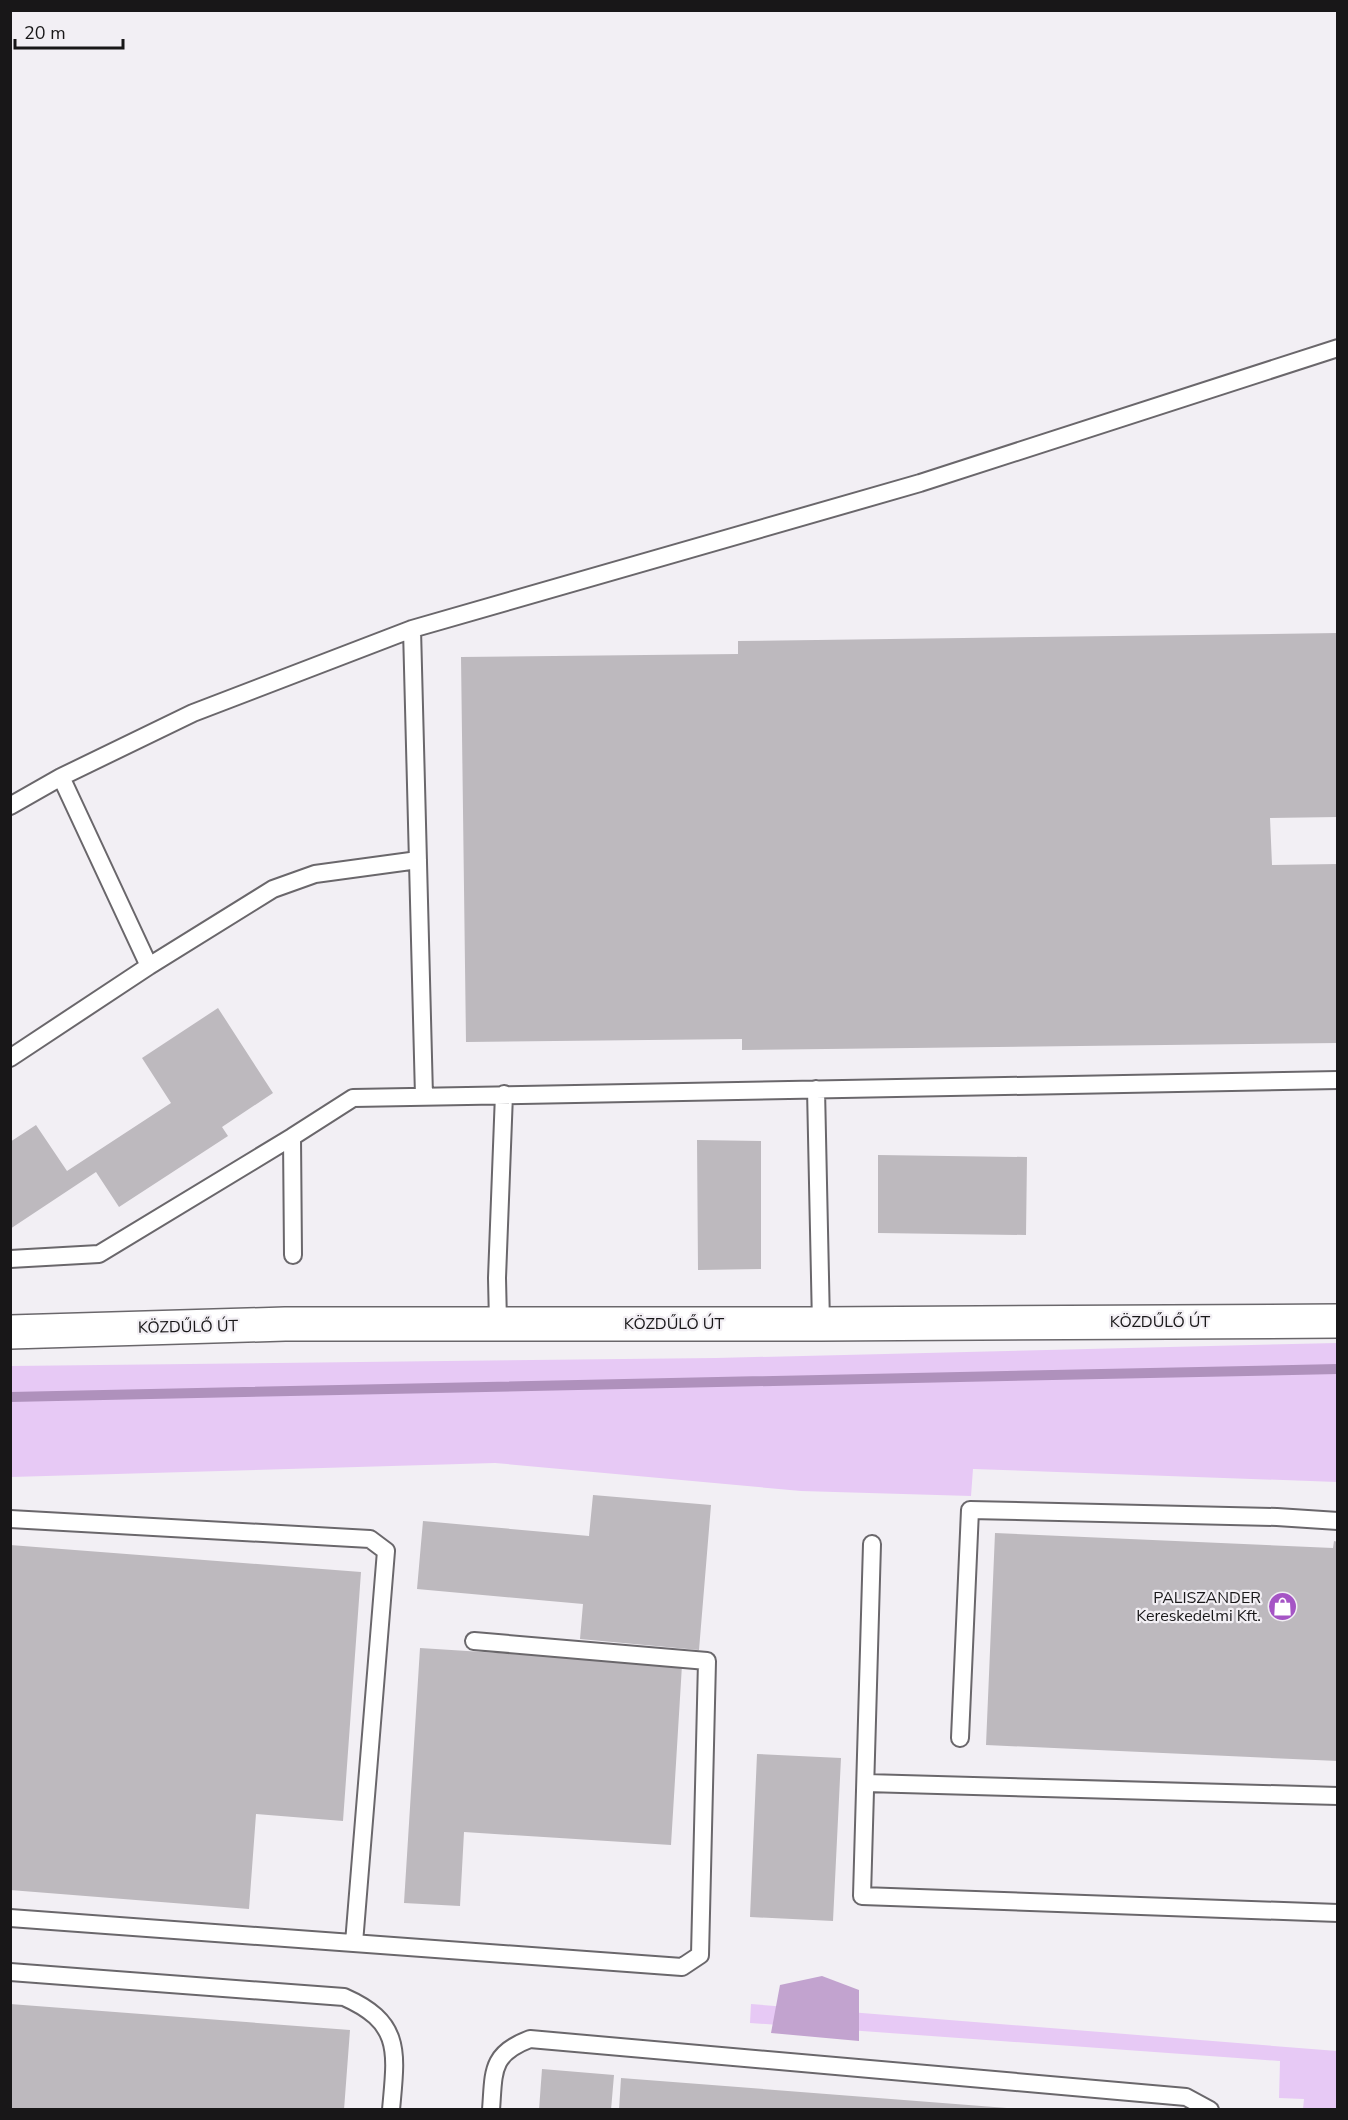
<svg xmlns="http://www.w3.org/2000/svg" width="1348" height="2120" font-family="'Nunito Sans',sans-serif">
  <rect width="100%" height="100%" fill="#f2eff4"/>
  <path fill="#e7c9f5" d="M1337 1343V1482L973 1469 971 1496 801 1491 495 1463 11 1477V1366L716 1358Z
    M751 2004 1337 2051V2109H1303L1304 2099 1279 2098 1280 2061 750 2023Z"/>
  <path fill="#c2a3cf" d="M822 1976 859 1990V2041L771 2033 780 1985Z"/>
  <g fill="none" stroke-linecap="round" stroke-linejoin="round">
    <path stroke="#af91bc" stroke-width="10" d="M10 1397 1338 1369"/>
  </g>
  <path fill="#bdb9be" d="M1338 633V817L1270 818 1272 865 1338 864V1043L742 1050V1039L466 1042 461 657 738 654V641Z
    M218 1008 273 1093 222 1127 228 1136 119 1207 96 1172 10 1229V1142L36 1125 67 1171 171 1103 142 1058Z
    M697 1140 761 1141V1269L698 1270Z
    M878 1155 1027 1157 1026 1235 878 1233Z
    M593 1495 711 1505 699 1650 580 1639 583 1604 417 1589 423 1521 589 1536Z
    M995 1533 1333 1548 1334 1541 1338 1542V1761L986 1745Z
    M10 1545 361 1572 343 1821 256 1814 249 1909 10 1890Z
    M420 1648 682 1665 671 1845 464 1832 460 1906 404 1903Z
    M757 1754 841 1758 833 1921 750 1917Z
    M10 2004 350 2030 344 2110H10Z
    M542 2069 614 2075 611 2110H539Z
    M621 2078 1007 2108V2110H619Z"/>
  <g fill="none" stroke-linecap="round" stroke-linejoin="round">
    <defs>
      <path id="lane" d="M412 629 424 1096
        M61 777 149 966
        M10 806 61 777 193 713 412 629 920 483 1338 348
        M10 1058 149 966 273 889 315 874 418 860
        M816 1089 821 1324
        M292 1137 293 1255
        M10 1259 99 1254 292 1137 353 1098 1338 1080
        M498 1323 497 1278 504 1094
        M10 1519 370 1539 386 1551 354 1943
        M872 1544 862 1896 1338 1913
        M960 1738 970 1510 1277 1517 1338 1521
        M866 1783 1338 1796
        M10 1918 682 1967 700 1955 707 1661 474 1641
        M10 1972 344 1997C403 2023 396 2053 391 2110
        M491 2110C494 2072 490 2054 530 2039L1186 2097 1210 2110"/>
      <path id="street" d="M10 1332 285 1324H821L1338 1321"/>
    </defs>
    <use href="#lane" stroke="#6a676b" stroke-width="20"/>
    <use href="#street" stroke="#6a676b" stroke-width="36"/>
    <use href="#lane" stroke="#fff" stroke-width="16"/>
    <use href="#street" stroke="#fff" stroke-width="33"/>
  </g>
  <defs>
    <symbol id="shop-disc" viewBox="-11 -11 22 22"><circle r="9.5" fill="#a555c5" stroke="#f2eff4"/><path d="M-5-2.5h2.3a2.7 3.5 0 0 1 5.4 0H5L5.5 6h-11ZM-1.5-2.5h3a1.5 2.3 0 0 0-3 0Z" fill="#fff"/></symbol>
  </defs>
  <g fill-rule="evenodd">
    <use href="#shop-disc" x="1266" y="1590" width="33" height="33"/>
  </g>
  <g text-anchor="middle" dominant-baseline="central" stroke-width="4.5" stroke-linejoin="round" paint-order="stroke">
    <g font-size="16" fill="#181718" stroke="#f2eff4">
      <text x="1160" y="1322">KÖZDŰLŐ ÚT</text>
      <text x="674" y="1324">KÖZDŰLŐ ÚT</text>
      <text transform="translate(188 1327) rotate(-1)">KÖZDŰLŐ ÚT</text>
    </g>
    <g font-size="16" fill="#181718" stroke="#f2eff4" text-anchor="end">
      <text x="1261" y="1598">PALISZANDER<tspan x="1261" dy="18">Kereskedelmi Kft.</tspan></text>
    </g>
  </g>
  <rect width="1348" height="2120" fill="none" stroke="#181718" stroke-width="24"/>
  <path d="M15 39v9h108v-9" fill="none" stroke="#181718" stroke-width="3"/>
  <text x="24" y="39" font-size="18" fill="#181718" stroke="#f2eff4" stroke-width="4.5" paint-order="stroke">20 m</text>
</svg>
